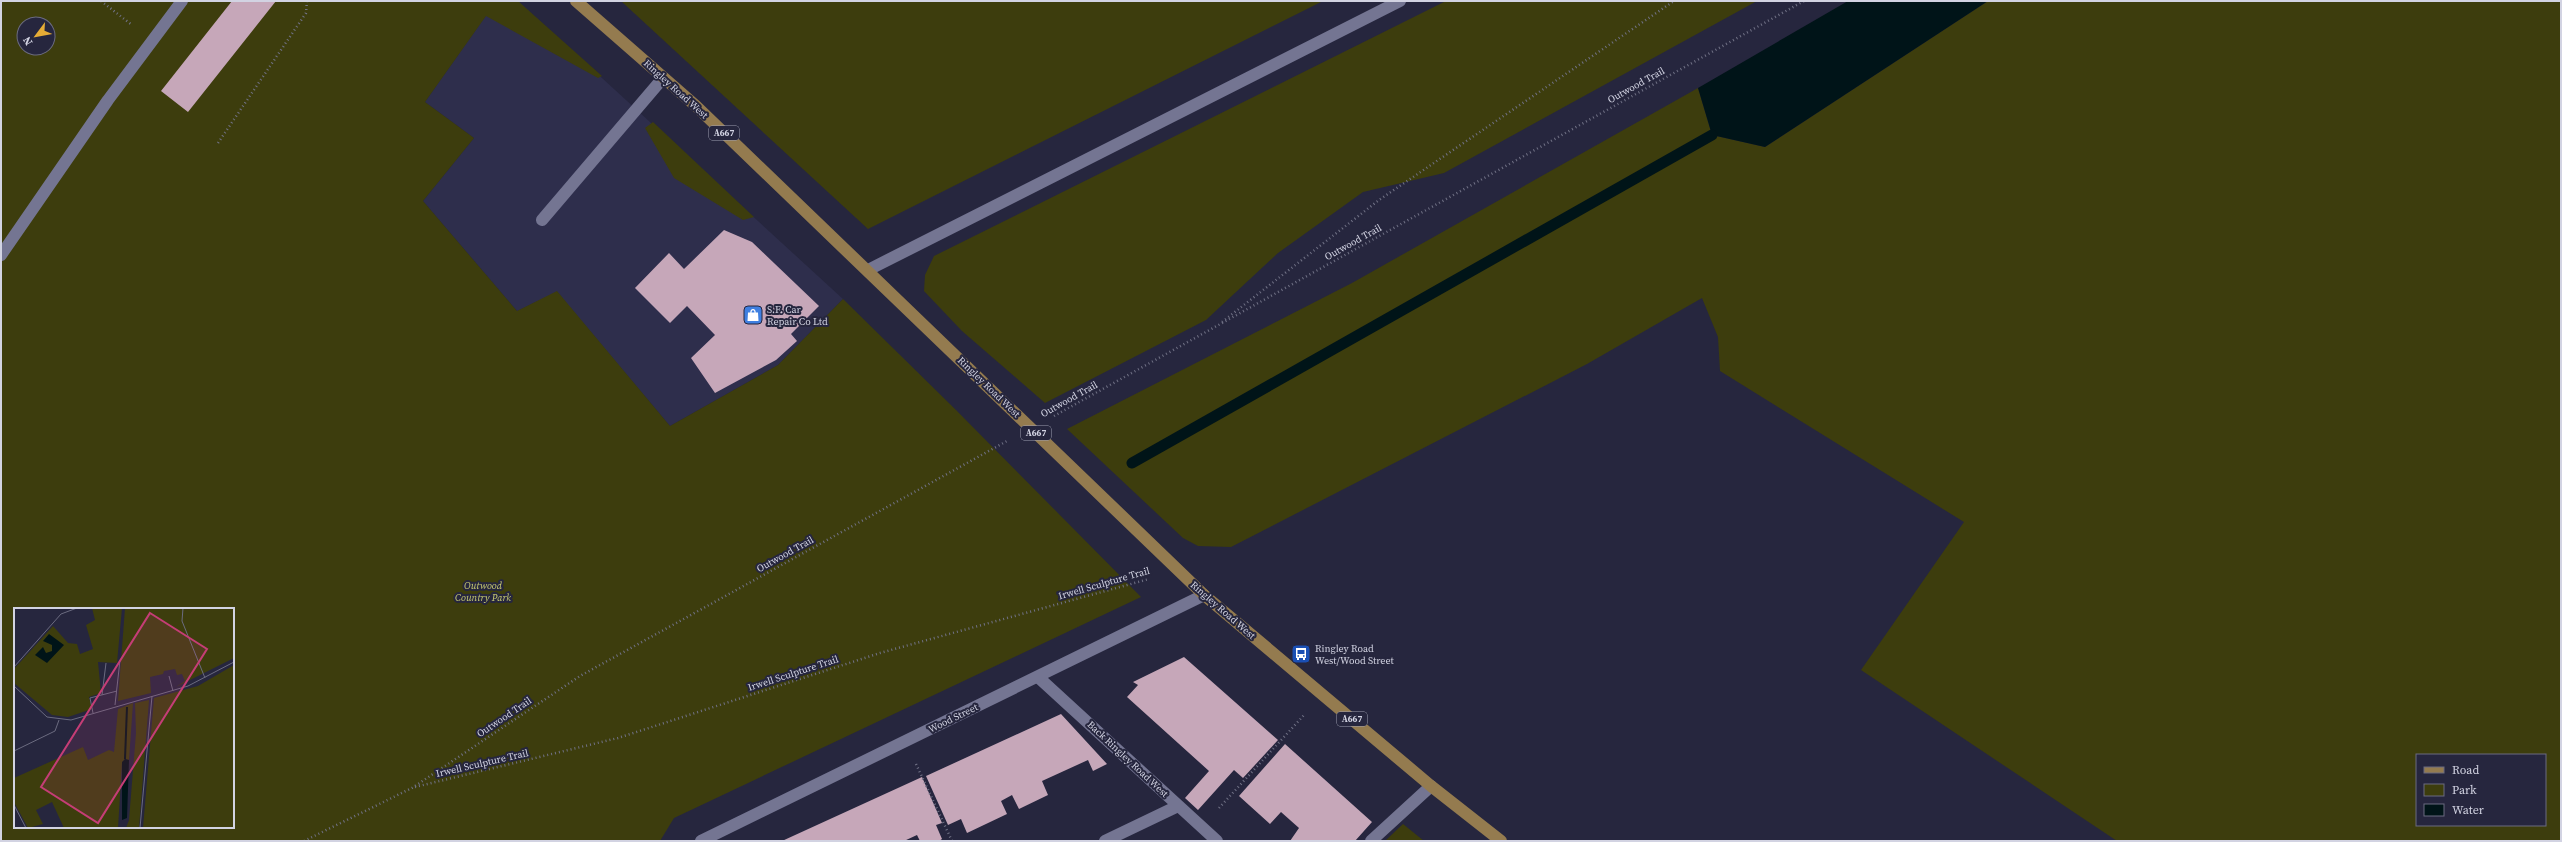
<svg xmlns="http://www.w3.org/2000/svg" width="2562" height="842" font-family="'Source Serif 4',serif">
  <rect width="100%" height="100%" fill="#26263e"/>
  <path fill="#2e2e4c" d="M496 1H518L843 299 778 365 670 426 557 292 517 311 423 201 474 138 425 102Z"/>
  <path fill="#3d3d0d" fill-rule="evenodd" d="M1 1H518L602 76 598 78 486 16 425 102 474 138 423 201 517 311 557 291 670 426 778 365 843 299 956 410 1141 597 674 818 660 841H1ZM24 24H48V48H24ZM15 609H233V827H15Z
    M621 1H1323L868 229Z
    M1446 1H1757L1444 173 1363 192 1278 253 1206 320 1045 403 962 331 924 291 925 275 934 256Z
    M1988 1H2561V841H2117L1861 670 1964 522 1720 371 1718 337 1702 298 1587 364 1231 547 1198 546 1183 538 1067 429 1352 283 1698 88 1712 135 1765 147ZM2417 755H2545V825H2417Z
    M653 122 754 217 743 220 674 178 645 128Z
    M1403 824 1424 841H1385Z"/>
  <path fill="#001418" d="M1848 1H1988L1765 147 1712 135 1698 88Z"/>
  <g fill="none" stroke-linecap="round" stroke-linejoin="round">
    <path stroke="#001418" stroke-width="11" d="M1132 463 1712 135"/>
  </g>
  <path fill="#c6a7b9" d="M232 1H276L188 112 161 91Z
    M724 230 752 242 819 306 791 334 797 341 776 360 715 393 691 358 715 335 687 306 670 323 635 288 669 253 684 269Z
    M1184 657 1278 740 1243 778 1234 770 1198 810 1185 798 1209 771 1127 697 1138 685 1133 682Z
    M1061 714 1107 764 1093 771 1088 760 1042 781 1048 795 1019 809 1012 795 1001 801 1007 814 967 833 961 819 948 825 926 776Z
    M1285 744 1372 822 1355 841H1290L1299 828 1281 812 1270 824 1239 796Z
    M922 777 942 823 936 825 942 839 939 841H920L917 835 904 841H782Z"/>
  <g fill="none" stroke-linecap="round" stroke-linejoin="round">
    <path stroke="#717286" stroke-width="2.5" stroke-dasharray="1 3" stroke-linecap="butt" d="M101 1 132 25
      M218 143 306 13 307 1
      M1222 322 1379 200 1674 1
      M1054 416 1804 1
      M916 764 952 841
      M415 787 618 738 880 653 1149 579
      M1219 808 1305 714
      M304 841 412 788 580 676 1007 441"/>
    <path stroke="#747592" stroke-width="12" d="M542 220 663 78
      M1 255 108 100 182 1
      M868 270 1400 1
      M1038 677 1217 841
      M1105 841 1178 806
      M1371 841 1431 786"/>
    <path stroke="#747592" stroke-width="12" d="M701 841 1204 595"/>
    <path stroke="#947b4f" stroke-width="12" d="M576 1 696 106 1204 595 1431 786 1501 841"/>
  </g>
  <defs>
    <symbol id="shop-square" viewBox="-11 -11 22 22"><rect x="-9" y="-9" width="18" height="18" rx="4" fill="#3f7fe0" stroke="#26263e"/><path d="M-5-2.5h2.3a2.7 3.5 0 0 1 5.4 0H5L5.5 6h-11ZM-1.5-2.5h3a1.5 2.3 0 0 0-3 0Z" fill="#fff"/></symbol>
    <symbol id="bus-square" viewBox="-11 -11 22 22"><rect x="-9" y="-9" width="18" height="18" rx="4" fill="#1a4fb4" stroke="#26263e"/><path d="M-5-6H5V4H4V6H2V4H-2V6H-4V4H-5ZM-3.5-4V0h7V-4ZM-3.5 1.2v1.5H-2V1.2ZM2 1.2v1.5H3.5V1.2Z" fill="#fff"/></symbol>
  </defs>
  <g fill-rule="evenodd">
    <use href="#shop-square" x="742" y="304" width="22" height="22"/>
    <use href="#bus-square" x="1290" y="643" width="22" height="22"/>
  </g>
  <g text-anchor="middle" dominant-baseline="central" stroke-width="4" stroke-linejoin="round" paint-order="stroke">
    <g fill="#26263e" stroke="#9e9fb1" stroke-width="1">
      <rect x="709" y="126" width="30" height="14" rx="3"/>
      <rect x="1021" y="426" width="30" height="14" rx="3"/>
      <rect x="1337" y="712" width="30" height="14" rx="3"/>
    </g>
    <g font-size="9" font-weight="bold" fill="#d2d3e2">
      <text x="724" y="133">A667</text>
      <text x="1036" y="433">A667</text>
      <text x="1352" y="719">A667</text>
    </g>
    <g font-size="10" fill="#d2d3e2" stroke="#26263e">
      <text transform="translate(1636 85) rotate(-29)">Outwood Trail</text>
      <text transform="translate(676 89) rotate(42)">Ringley Road West</text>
      <text transform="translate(1353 242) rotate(-29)">Outwood Trail</text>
      <text transform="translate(989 387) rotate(44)">Ringley Road West</text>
      <text transform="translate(1069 399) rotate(-29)">Outwood Trail</text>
      <text transform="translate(785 554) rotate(-29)">Outwood Trail</text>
      <text transform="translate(1104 583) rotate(-16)">Irwell Sculpture Trail</text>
      <text transform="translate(1223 610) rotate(41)">Ringley Road West</text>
      <text transform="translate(793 673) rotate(-18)">Irwell Sculpture Trail</text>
      <text transform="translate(504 717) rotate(-34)">Outwood Trail</text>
      <text transform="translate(953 718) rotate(-26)">Wood Street</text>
      <text transform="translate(1128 759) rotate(43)">Back Ringley Road West</text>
      <text transform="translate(482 763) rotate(-13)">Irwell Sculpture Trail</text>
    </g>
    <g font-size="10" fill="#d2d3e2" stroke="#26263e" text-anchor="start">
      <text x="767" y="309">S.F. Car<tspan x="767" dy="12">Repair Co Ltd</tspan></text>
      <text x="1315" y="648">Ringley Road<tspan x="1315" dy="12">West/Wood Street</tspan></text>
    </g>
    <g font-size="10" font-style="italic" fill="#cacd72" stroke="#26263e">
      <text x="483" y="585">Outwood<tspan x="483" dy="12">Country Park</tspan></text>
    </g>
  </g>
  <g transform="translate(14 608)">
    <rect width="220" height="220" fill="#26263e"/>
    <path d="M78 0H108L103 55 84 54 87 85 75 89 78 101 54 109 38 107 0 75V61L39 18 54 35 63 36 66 46 79 41 72 17 81 12ZM111 0H220V50L162 79 171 73 168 66 163 67 161 61 150 63 149 66 136 69 137 85 104 93ZM220 57V220H129L140 90 184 78ZM135 92 125 220H112L115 212 122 125 121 95ZM119 95 115 152 111 151 108 155 104 220H50L38 194 22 202 29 216 14 220 0 194V170L69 139 74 152 95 142 100 144 104 101Z" fill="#3d3d0d"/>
    <path d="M35 26 50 37 33 55 21 47 29 39 32 45 38 43V37L29 33ZM111 151 115 152 113 210 108 212V154Z" fill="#001418"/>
    <path fill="none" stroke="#001418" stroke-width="2" d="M111 151 113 99"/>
    <path fill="none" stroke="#6b6b80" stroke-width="1" d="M169 0 168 13 191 70M0 59 47 6 63 0M155 68 159 83M0 78 33 109 57 112 174 78 220 54M88 87 92 55M101 97 106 52M79 105 76 90 103 83M0 143 41 123 45 112M0 197 12 220M126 220 138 88"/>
    <path fill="#c53d76" fill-opacity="0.15" stroke="#c53d76" stroke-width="2" d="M136 5 193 41 84 215 27 179Z"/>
    <rect width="220" height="220" fill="none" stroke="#d2d3e2" stroke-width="2"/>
  </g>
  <rect width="2562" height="842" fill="none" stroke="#d2d3e2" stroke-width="4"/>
  <rect x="2416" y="754" width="130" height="72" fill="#26263e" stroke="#6b6b80"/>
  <rect x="2424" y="767" width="20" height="6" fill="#947b4f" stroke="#6b6b80"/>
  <text x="2452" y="774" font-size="12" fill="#d2d3e2">Road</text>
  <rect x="2424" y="784" width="20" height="12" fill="#3d3d0d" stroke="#6b6b80"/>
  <text x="2452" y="794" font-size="12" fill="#d2d3e2">Park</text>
  <rect x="2424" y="804" width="20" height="12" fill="#001418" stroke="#6b6b80"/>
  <text x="2452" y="814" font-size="12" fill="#d2d3e2">Water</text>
  <g transform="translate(36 36) rotate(238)"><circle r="19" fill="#26263e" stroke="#6b6b80"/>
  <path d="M0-3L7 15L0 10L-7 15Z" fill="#e6ac36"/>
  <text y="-6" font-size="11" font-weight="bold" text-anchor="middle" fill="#d2d3e2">N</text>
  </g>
</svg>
